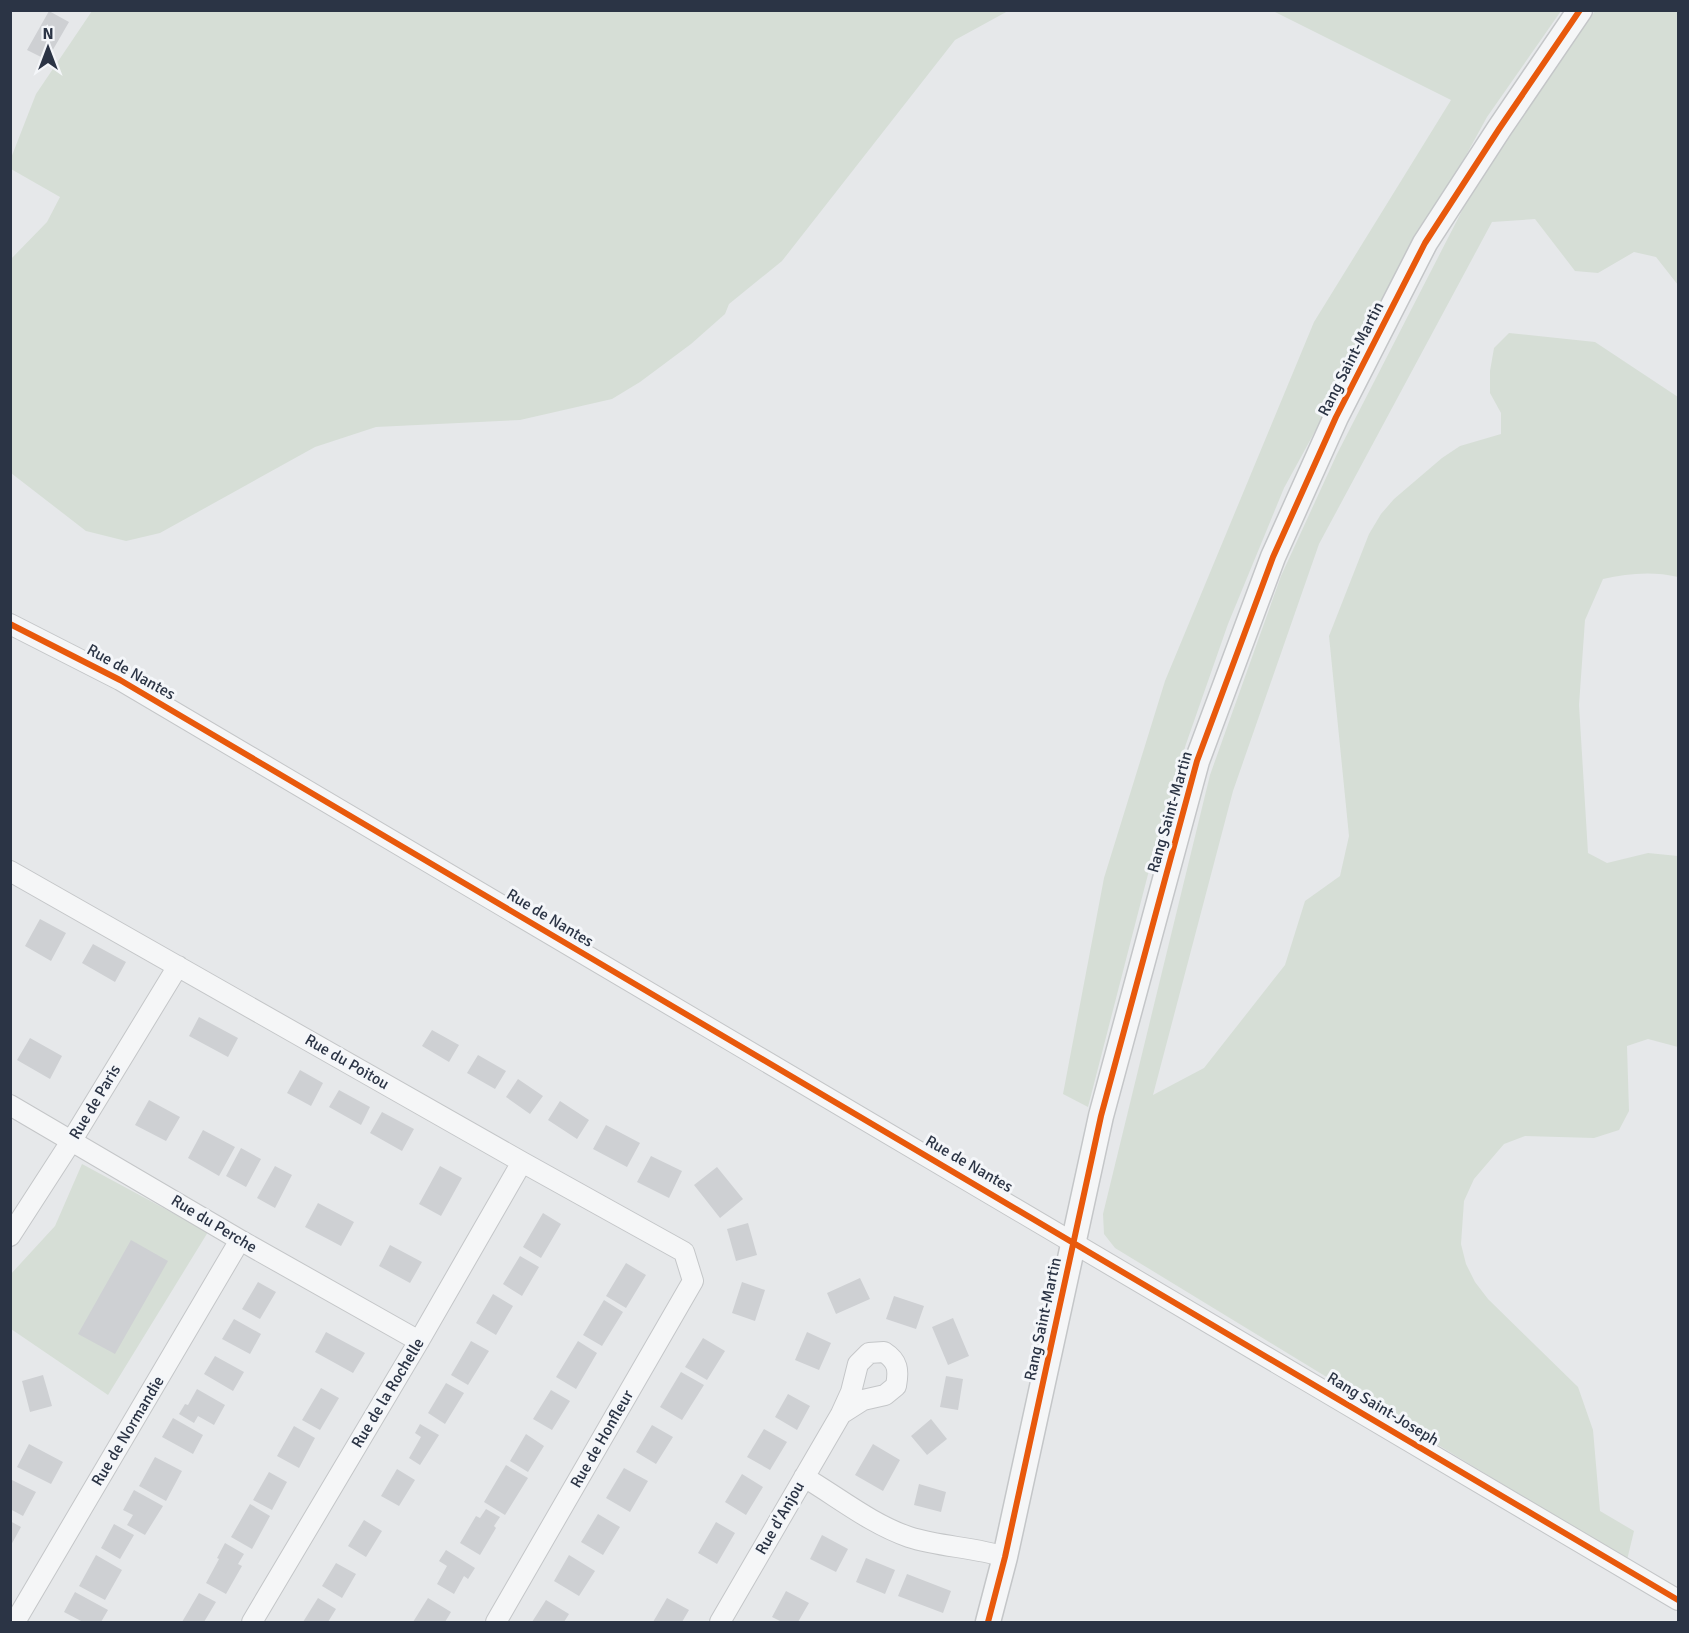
<svg xmlns="http://www.w3.org/2000/svg" width="1689" height="1633" font-family="Signika,sans-serif">
  <rect width="100%" height="100%" fill="#e6e8ea"/>
  <path fill="#d6ded6" d="M92 11V10L1008 11 955 40 782 261 729 304 725 314 691 344 640 382 612 399 520 420 376 427 315 447 160 533 126 541 86 531 11 473V259L47 222 60 197 11 169V158L36 94Z
    M1273 11H1561L1487 117 1284 488 1228 624 1186 744 1154 851 1088 1107 1063 1094 1104 878 1165 681 1314 322 1451 100Z
    M1595 11H1678V285L1656 257 1634 252 1598 273 1575 271 1535 219 1492 222 1319 544 1233 791 1153 1095 1204 1068 1285 965 1305 901 1340 876 1349 836 1329 636 1369 534 1381 514 1394 499 1442 458 1460 446 1501 434V413L1490 393V371L1494 348 1509 333 1595 342 1678 397V577C1654 571 1628 573 1603 579L1585 620 1579 705 1588 853 1607 863 1648 853 1678 856V1047L1648 1039 1627 1046 1629 1111 1619 1130 1594 1138 1525 1136 1504 1144 1474 1179 1464 1201 1461 1244 1466 1264 1475 1282 1488 1299 1578 1387 1593 1430 1600 1511 1634 1531 1627 1560 1115 1248 1104 1234 1103 1214 1210 775 1281 576 1337 454 1486 164Z
    M82 1164 208 1232 108 1395 11 1329 10 1275 55 1226Z"/>
  <path fill="#ced0d3" d="M49 11 69 22 47 60 27 50Z
    M40 919 66 933 51 961 25 946Z
    M93 944 126 962 115 982 82 963Z
    M199 1017 238 1038 228 1057 189 1036Z
    M432 1030 459 1045 449 1062 422 1046Z
    M30 1038 62 1056 50 1079 17 1060Z
    M478 1055 506 1071 495 1089 467 1073Z
    M300 1070 323 1083 311 1106 287 1093Z
    M518 1079 543 1096 530 1114 506 1097Z
    M339 1090 370 1107 361 1125 329 1107Z
    M149 1100 180 1117 166 1141 135 1125Z
    M560 1101 589 1120 577 1139 548 1120Z
    M382 1112 414 1129 402 1151 370 1133Z
    M606 1125 640 1143 627 1167 593 1149Z
    M203 1130 235 1147 219 1176 188 1158Z
    M241 1148 261 1159 246 1187 226 1176Z
    M651 1156 682 1171 669 1198 637 1182Z
    M275 1166 292 1175 275 1208 257 1198Z
    M440 1166 462 1178 441 1216 419 1204Z
    M717 1167 743 1199 720 1218 694 1185Z
    M318 1203 354 1222 341 1246 305 1227Z
    M543 1213 561 1224 541 1258 523 1247Z
    M748 1223 757 1255 736 1261 727 1229Z
    M131 1240 168 1261 115 1354 78 1334Z
    M390 1245 422 1262 410 1283 379 1266Z
    M520 1256 539 1267 522 1296 503 1284Z
    M626 1263 646 1275 626 1308 606 1296Z
    M860 1278 870 1299 836 1314 827 1293Z
    M258 1282 276 1292 260 1319 242 1309Z
    M742 1282 765 1290 755 1321 732 1313Z
    M493 1294 513 1306 496 1335 476 1323Z
    M894 1296 924 1306 916 1329 886 1319Z
    M604 1300 623 1312 602 1346 583 1335Z
    M953 1318 969 1356 948 1365 932 1327Z
    M234 1319 261 1334 250 1354 222 1339Z
    M326 1332 365 1353 353 1373 315 1352Z
    M807 1332 831 1343 819 1370 795 1360Z
    M703 1338 725 1351 707 1380 685 1367Z
    M471 1341 489 1351 468 1385 451 1375Z
    M578 1341 597 1353 576 1389 556 1377Z
    M215 1356 244 1372 233 1391 204 1374Z
    M681 1372 704 1385 682 1420 660 1407Z
    M43 1375 52 1406 30 1412 22 1381Z
    M946 1376 963 1379 958 1410 940 1407Z
    M446 1383 464 1393 445 1424 428 1413Z
    M321 1388 339 1398 320 1430 302 1420Z
    M197 1389 225 1405 214 1425 198 1416 194 1423 179 1414 185 1404 188 1405Z
    M551 1390 570 1401 552 1430 533 1419Z
    M788 1394 810 1406 797 1430 775 1417Z
    M173 1418 203 1435 193 1454 162 1437Z
    M931 1419 947 1439 927 1455 911 1436Z
    M420 1424 439 1435 420 1465 409 1458 421 1437 415 1433Z
    M652 1425 673 1437 656 1464 636 1452Z
    M294 1426 315 1438 299 1468 277 1456Z
    M764 1429 787 1442 770 1470 747 1457Z
    M526 1434 544 1446 528 1472 510 1461Z
    M29 1444 63 1462 51 1484 17 1467Z
    M873 1444 900 1460 883 1491 855 1475Z
    M155 1457 182 1471 166 1501 139 1486Z
    M506 1465 528 1478 505 1515 484 1502Z
    M624 1468 648 1481 630 1512 606 1498Z
    M397 1469 415 1480 399 1506 381 1496Z
    M269 1472 287 1482 272 1510 253 1500Z
    M742 1474 763 1487 746 1515 725 1502Z
    M10 1479 36 1492 23 1516 10 1509Z
    M919 1484 946 1492 941 1512 914 1505Z
    M134 1490 163 1506 145 1535 127 1525 133 1515 123 1510Z
    M250 1504 270 1516 252 1549 231 1537Z
    M486 1509 500 1517 494 1526 496 1528 480 1555 460 1543 476 1516 480 1518Z
    M598 1514 620 1527 603 1555 581 1542Z
    M364 1520 382 1531 366 1557 348 1546Z
    M10 1521 21 1527 10 1547Z
    M716 1522 735 1533 717 1564 698 1553Z
    M114 1524 134 1535 120 1559 101 1548Z
    M822 1535 848 1549 836 1572 810 1559Z
    M225 1543 244 1554 238 1564 242 1566 226 1594 206 1583 219 1559 217 1558Z
    M446 1550 475 1568 468 1579 464 1576 454 1594 437 1584 447 1566 439 1561Z
    M96 1555 122 1570 105 1600 79 1586Z
    M569 1555 595 1571 579 1596 554 1581Z
    M866 1558 895 1570 885 1594 856 1582Z
    M336 1563 356 1574 342 1598 322 1586Z
    M907 1574 951 1591 943 1613 898 1596Z
    M786 1591 809 1603 798 1622H782L772 1617Z
    M75 1592 108 1610 101 1622H83L64 1612Z
    M199 1593 216 1602 204 1622H182Z
    M318 1598 336 1609 328 1622H303Z
    M428 1598 451 1612 445 1622H413Z
    M667 1598 689 1610 682 1622H653Z
    M546 1600 569 1614 564 1622H532Z"/>
  <g fill="none" stroke-linecap="round" stroke-linejoin="round">
    <defs>
      <path id="minor" d="M10 624 120 680 1678 1600
        M10 871 522 1162 684 1252 693 1281 496 1622
        M10 1105 240 1240 419 1341
        M10 1236 72 1140 178 966
        M884 1352C898 1361 899 1370 896 1386L885 1395 863 1400 841 1414 851 1392 858 1364 869 1353Z
        M804 1477C838 1497 871 1524 909 1537 940 1547 974 1547 1005 1557
        M15 1622 240 1240
        M252 1622 419 1341 522 1162
        M720 1622 841 1414"/>
      <path id="tertiary" d="M988 1622 1005 1557 1101 1116 1197 761 1273 557 1336 417 1425 243 1499 129 1580 10"/>
    </defs>
    <use href="#minor" stroke="#c4c6c8" stroke-width="22"/>
    <use href="#tertiary" stroke="#c4c6c8" stroke-width="27"/>
    <use href="#minor" stroke="#f5f6f7" stroke-width="20"/>
    <use href="#tertiary" stroke="#f5f6f7" stroke-width="24"/>
    <defs>
      <path id="cycleway" d="M10 624 120 680 1678 1600
        M988 1622 1005 1557 1101 1116 1197 761 1273 557 1336 417 1425 243 1499 129 1580 10"/>
    </defs>
    <use href="#cycleway" stroke="#f4f6f9" stroke-width="10"/>
    <use href="#cycleway" stroke="#e8590c" stroke-width="6"/>
  </g>
  <g text-anchor="middle" dominant-baseline="central" stroke-width="6" stroke-linejoin="round" paint-order="stroke">
    <g font-size="16" fill="#2b3445" stroke="#f4f6f9">
      <text transform="translate(1351 359) rotate(-63)">Rang Saint-Martin</text>
      <text transform="translate(131 672) rotate(29)">Rue de Nantes</text>
      <text transform="translate(1170 812) rotate(-74)">Rang Saint-Martin</text>
      <text transform="translate(550 918) rotate(31)">Rue de Nantes</text>
      <text transform="translate(347 1062) rotate(30)">Rue du Poitou</text>
      <text transform="translate(95 1102) rotate(-59)">Rue de Paris</text>
      <text transform="translate(969 1164) rotate(30)">Rue de Nantes</text>
      <text transform="translate(214 1224) rotate(31)">Rue du Perche</text>
      <text transform="translate(1043 1319) rotate(-78)">Rang Saint-Martin</text>
      <text transform="translate(388 1393) rotate(-59)">Rue de la Rochelle</text>
      <text transform="translate(1383 1409) rotate(31)">Rang Saint-Joseph</text>
      <text transform="translate(128 1431) rotate(-59)">Rue de Normandie</text>
      <text transform="translate(602 1439) rotate(-60)">Rue de Honfleur</text>
      <text transform="translate(780 1518) rotate(-60)">Rue d'Anjou</text>
    </g>
  </g>
  <rect width="1689" height="1633" fill="none" stroke="#2b3445" stroke-width="24"/>
  <g transform="translate(48 48)" stroke="#f4f6f9" stroke-width="4.5" paint-order="stroke">
  <path d="M0-4.5L10 22L0 15L-10 22Z" fill="#2b3445"/>
  <text y="-9" font-size="16" font-weight="bold" text-anchor="middle" fill="#2b3445">N</text>
  </g>
</svg>
